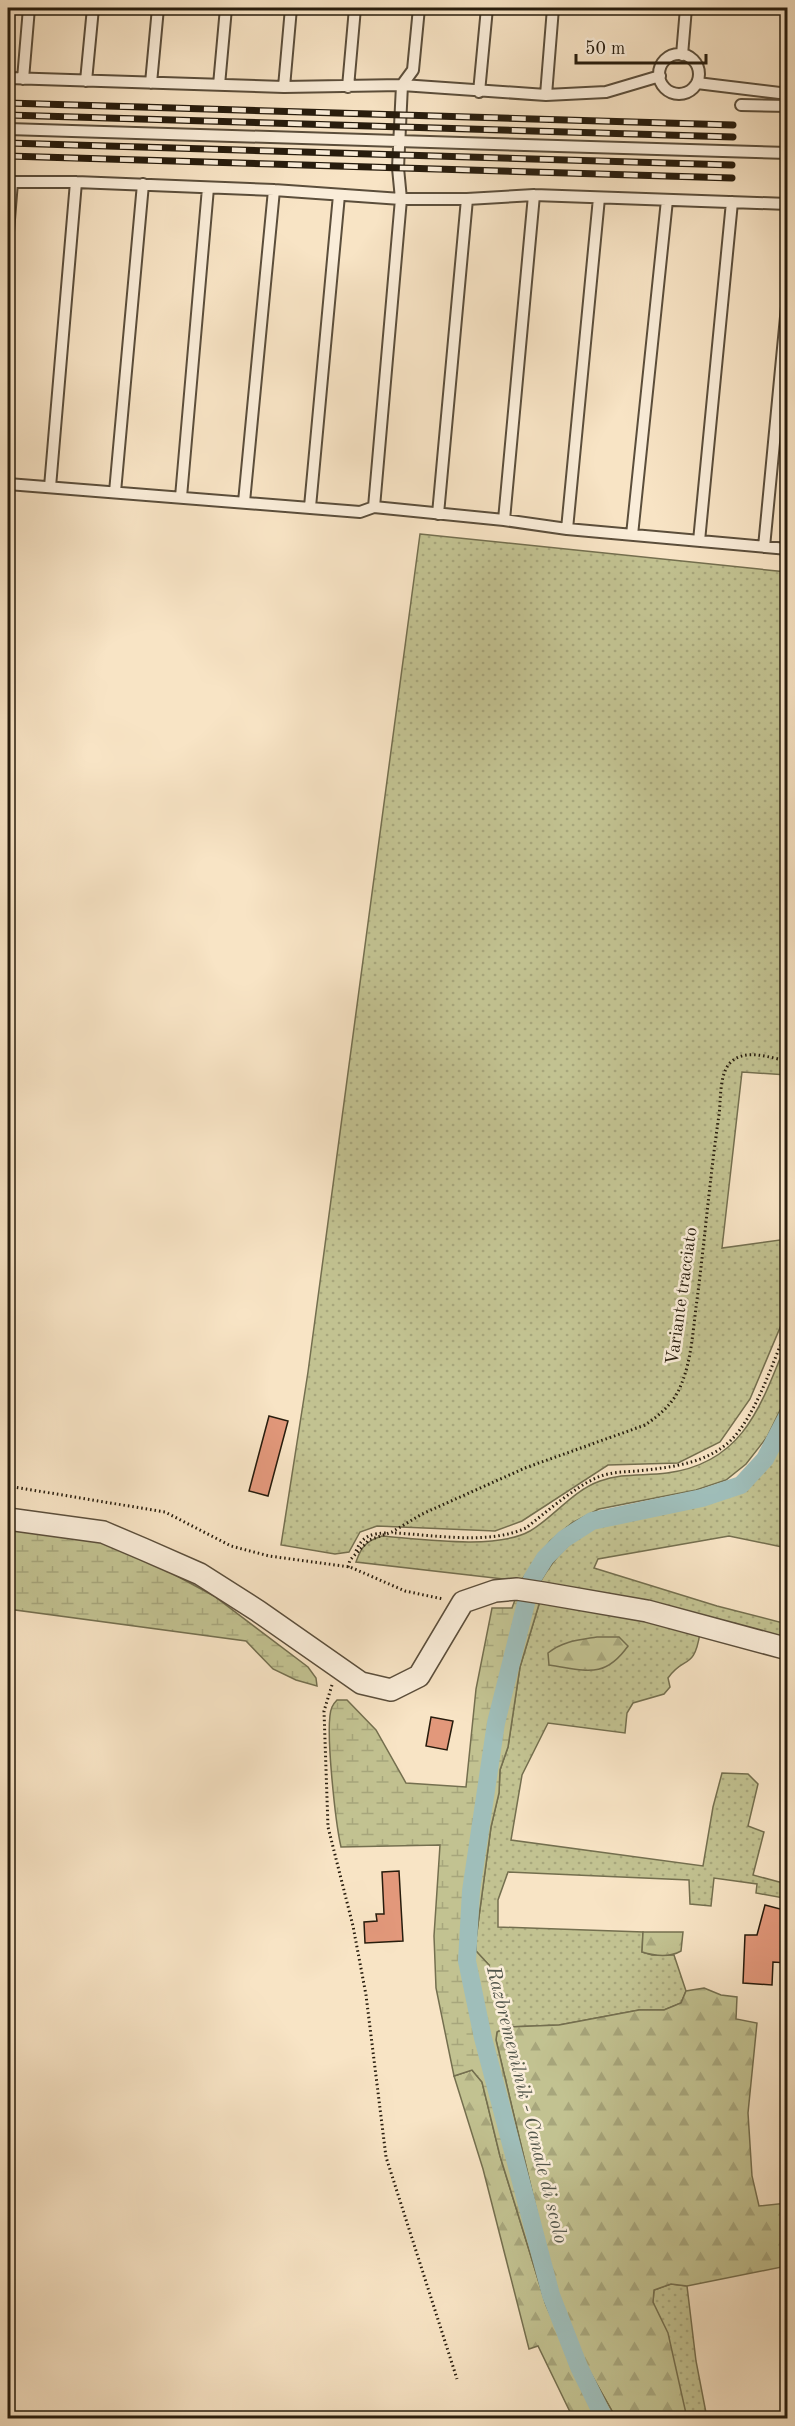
<svg xmlns="http://www.w3.org/2000/svg" width="795" height="2426" font-family="'Old Standard TT',serif">
  <defs>
    <pattern id="grass-dots" width="8" height="8" patternUnits="userSpaceOnUse" patternTransform="scale(1.5)"><rect width="8" height="8" fill="#c2c291"/><path d="M2 2h.1M6 6h.1" fill="none" stroke="#a7a67c" stroke-width="1.8" stroke-linecap="round"/></pattern>
    <pattern id="forest-firs" width="22" height="20" patternUnits="userSpaceOnUse" patternTransform="scale(1.5)"><rect width="22" height="20" fill="#c2c291"/><path d="M5 1l3.5 6h-7zM16 11l3.5 6h-7z" fill="#a7a67c"/></pattern>
    <pattern id="wetland-marsh" width="20" height="14" patternUnits="userSpaceOnUse" patternTransform="scale(1.5)"><rect width="20" height="14" fill="#c2c291"/><path d="M1 5h8M5 5V1M11 12h8M15 12V8" fill="none" stroke="#a7a67c"/></pattern>
  </defs>
  <rect width="100%" height="100%" fill="#f8e4c5"/>
  <filter id="stains"><feTurbulence type="fractalNoise" baseFrequency=".00333" numOctaves="4"/><feColorMatrix values="0 0 0 0 .2 0 0 0 0 .09 0 0 0 0 .02 0 0 0 .5 -.17"/></filter>
  <radialGradient id="worn" r=".72"><stop offset=".6" stop-color="#630" stop-opacity="0"/><stop offset="1" stop-color="#630" stop-opacity=".3"/></radialGradient>
  <path fill="url(#grass-dots)" stroke="#746f4f" stroke-width="1.5" d="M420 534 787 572V1075L742 1072 722 1248 787 1239V1311L750 1399 720 1442 678 1463 608 1465 522 1521 495 1531 377 1526 360 1532 349 1552 335 1554 281 1545 308 1372Z
    M787 1341V1396L767 1437 746 1464 726 1480 696 1490 599 1509 572 1523 550 1541 521 1581 356 1562C361 1547 366 1541 382 1536 421 1539 496 1550 530 1531 554 1517 572 1491 600 1481 622 1473 644 1476 667 1473 744 1463 761 1405 787 1341Z
    M787 1431V1548L729 1536 598 1559 594 1568 717 1606 787 1624V1639L540 1582C557 1554 567 1544 595 1527L734 1493 755 1479 783 1441Z
    M540 1601 612 1612 700 1633C694 1671 684 1655 668 1678L670 1687 664 1694 633 1703 627 1713 625 1733 548 1723 522 1775 511 1840 703 1866 713 1807 722 1773 748 1774 758 1784 748 1826 764 1832 753 1875 787 1884V1907L782 1906 784 1898 756 1893 757 1884 714 1878 711 1906 690 1904 689 1880 508 1872 498 1900V1927L643 1932 642 1952 652 1955H674L686 1991 681 2003 664 2010H639L559 2025 506 2027 494 1993 489 1965 476 1951V1939L491 1827 499 1793 500 1770 508 1747 520 1667Z
    M671 2284 687 2286 696 2361 707 2418H687L653 2302 654 2290Z"/>
  <path fill="url(#forest-firs)" stroke="#746f4f" stroke-width="1.5" d="M597 1637H619L628 1646C604 1680 585 1670 549 1665L548 1653C563 1641 579 1640 597 1637Z
    M643 1932H683L681 1951C669 1958 655 1956 642 1952Z
    M704 1988 721 1995 737 1997 736 2019 757 2023 748 2113 752 2176 759 2206 787 2203V2266L687 2286 671 2284 654 2290 653 2302 668 2333 687 2418H616L574 2344 555 2288 496 2040 497 2032 506 2027 559 2025 639 2010H664L681 2003 686 1991Z
    M472 2070 482 2082 500 2156 546 2305 598 2418H573L538 2346 529 2349 483 2169 454 2076Z"/>
  <path fill="url(#wetland-marsh)" stroke="#746f4f" stroke-width="1.5" d="M8 1526 102 1542 138 1555 214 1596 308 1667 316 1678 317 1686 296 1680 273 1669 246 1641 8 1609Z
    M516 1597 540 1601 520 1667 508 1747 500 1770 499 1793 491 1827 476 1939V1951L489 1965 494 1993 506 2027 497 2032 496 2040 555 2288 574 2344 616 2418H598L546 2305 500 2156 482 2082 472 2070 454 2076 436 1988 434 1936 440 1845 341 1847C336 1825 324 1724 332 1707 333 1705 335 1702 337 1700H347L376 1730 406 1783 466 1787 476 1689 492 1608H512Z"/>
  <g fill="none" stroke-linecap="round" stroke-linejoin="round">
    <path stroke="#9fbeba" stroke-width="18" d="M604 2418 579 2367 551 2295 483 2038 467 1961 471 1891 496 1723 532 1579 545 1558 564 1539 592 1521 702 1498 741 1485 765 1459 788 1415"/>
  </g>
  <path fill="#e2987b" stroke="#271c0d" stroke-width="1.5" d="M269 1416 288 1421 268 1496 249 1491Z
    M431 1717 453 1721 447 1750 426 1746Z
    M399 1871 403 1941 365 1943 364 1922 377 1921 376 1914H384L382 1872Z
    M765 1905 788 1911V1963L773 1962 772 1985 743 1983 745 1935H757Z"/>
  <g fill="none" stroke-linecap="round" stroke-linejoin="round">
    <defs>
      <path id="lane" d="M659 74a20 20 0 1 1 40 0a20 20 0 1 1-40 0Z
        M682 55 686 8
        M8 78 284 87 402 85 546 95 606 92 660 76
        M23 79 29 8
        M86 81 93 8
        M151 83 158 8
        M697 83 788 94
        M219 85 226 8
        M284 87 291 8
        M348 87 355 8
        M479 92 487 8
        M546 95 553 8
        M741 105 788 106
        M8 129 788 153
        M8 182H76L274 190 401 199H467L534 195 788 204
        M8 232 12 182
        M8 484 360 512 374 507 504 520 567 529 788 549
        M50 487 76 182
        M115 492 143 184
        M181 497 208 188
        M244 502 274 190
        M310 507 339 195
        M374 507 401 199 398 168 402 85 413 70 419 8
        M438 514 467 199
        M504 520 534 195
        M567 529 599 198
        M632 535 667 200
        M699 541 732 202
        M764 547 788 296"/>
      <path id="street" d="M8 1519 103 1532 143 1549 200 1574 258 1611 361 1683 391 1690 419 1676 463 1602 495 1591 517 1589 543 1593 647 1611 788 1649"/>
    </defs>
    <use href="#lane" stroke="#5b4e3b" stroke-width="14"/>
    <use href="#street" stroke="#5b4e3b" stroke-width="24"/>
    <path stroke="#271c0d" stroke-width="3" stroke-dasharray="1.5 3" stroke-linecap="butt" d="M8 1486 165 1512 231 1546 269 1556 350 1567 405 1591 443 1599
      M395 1533C435 1535 489 1545 526 1528 545 1513 575 1487 596 1478 609 1472 623 1472 637 1471 674 1467 715 1463 739 1431 761 1401 773 1361 788 1327
      M356 1551C362 1536 372 1533 388 1533
      M348 1567 350 1560 369 1540 392 1532 422 1514 525 1468 645 1425C660 1415 674 1403 681 1385 692 1359 693 1328 697 1300 705 1238 710 1176 719 1115 721 1100 719 1073 731 1062 746 1048 770 1058 788 1061
      M332 1685 324 1711 328 1827 353 1926 366 1995 386 2157 457 2379"/>
    <use href="#lane" stroke="#faedd9" stroke-width="10"/>
    <use href="#street" stroke="#faedd9" stroke-width="21"/>
    <defs>
      <path id="rail" d="M8 103 733 125
        M8 115 733 137
        M8 143 732 165
        M8 156 732 178"/>
    </defs>
    <use href="#rail" stroke="#271c0d" stroke-width="7"/>
    <use href="#rail" stroke="#faedd9" stroke-width="4.5" stroke-dasharray="14" stroke-linecap="butt"/>
  </g>
  <g text-anchor="middle" dominant-baseline="central" stroke-width="5" stroke-linejoin="round" paint-order="stroke">
    <g font-size="18" fill="#271c0d" stroke="#faedd9">
      <text transform="translate(682 1296) rotate(-82)">Variante tracciato</text>
    </g>
    <g font-size="20" font-style="italic" fill="#51554a" stroke="#faedd9">
      <text transform="translate(526 2105) rotate(76)">Razbremenilnik - Canale di scolo</text>
    </g>
  </g>
  <rect width="795" height="2426" fill="none" stroke="#f8e4c5" stroke-width="30"/>
  <rect x="9" y="9" width="777" height="2408" fill="none" stroke="#271c0d" stroke-width="3"/>
  <rect x="15" y="15" width="765" height="2396" fill="none" stroke="#271c0d" stroke-width="1.5"/>
  <path d="M576 54v9h130v-9" fill="none" stroke="#271c0d" stroke-width="3"/>
  <text x="585" y="54" font-size="18" fill="#271c0d" stroke="#faedd9" stroke-width="4.5" paint-order="stroke">50 m</text>
  <rect width="100%" height="100%" filter="url(#stains)"/>
  <rect width="100%" height="100%" fill="url(#worn)"/>
</svg>
